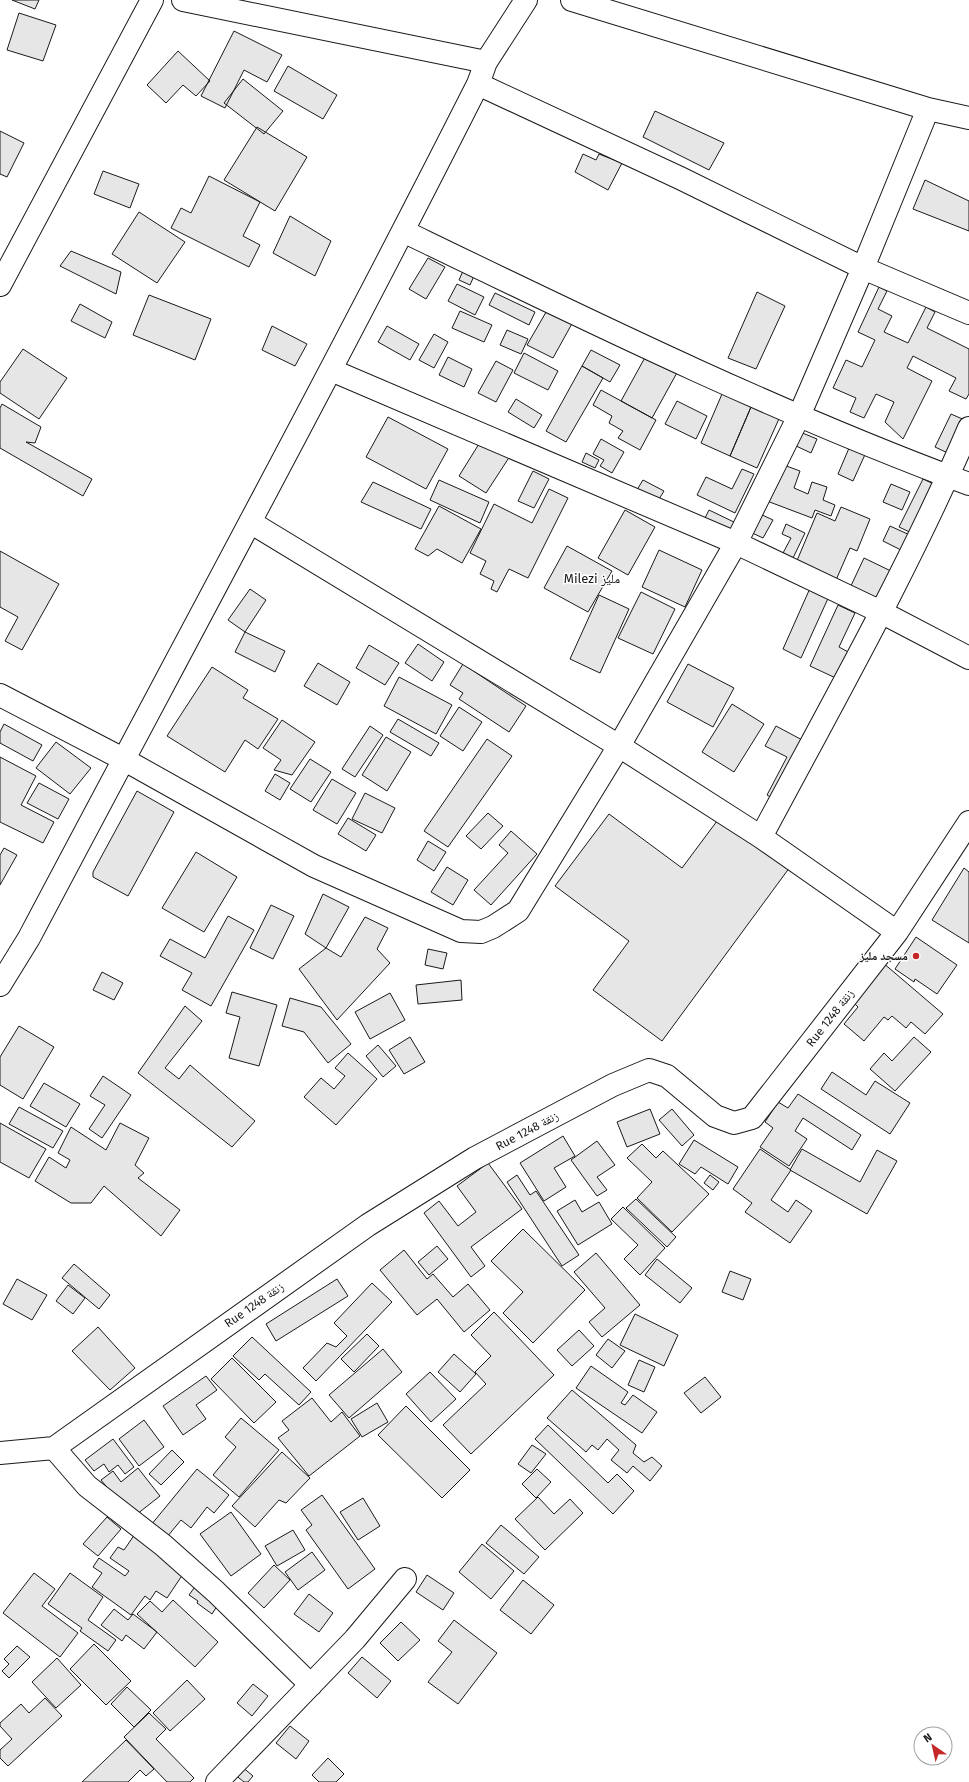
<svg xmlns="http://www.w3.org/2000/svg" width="969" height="1782" font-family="'Fira Sans','Noto Naskh Arabic',sans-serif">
  <rect width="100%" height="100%" fill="#fff"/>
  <path fill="#e6e6e6" stroke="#1a1a1a" d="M12 0H39L35 9Z
    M19 13 56 25 43 61 7 50Z
    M234 31 282 55 267 82 244 70 225 108 201 96Z
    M178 51 210 81 196 96 183 85 166 103 147 85Z
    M288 66 337 95 323 119 274 91Z
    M243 79 283 111 264 134 224 103Z
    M655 111 724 143 709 170 643 137Z
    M257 127 307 157 275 211 224 180Z
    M0 131 24 143 7 177 0 174Z
    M583 154 596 160 599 154 622 163 608 190 575 172Z
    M103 171 139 184 130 208 94 194Z
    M209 176 260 202 243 236 260 245 249 267 171 228 181 208 191 213Z
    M925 180 969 201V231L913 209Z
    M139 212 185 242 157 283 112 254Z
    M290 216 331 241 315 276 273 253Z
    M71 251 121 272 116 294 60 266Z
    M428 258 445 267 426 299 409 289Z
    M463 271 474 276 470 285 459 280Z
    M457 284 484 297 475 315 448 301Z
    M879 287 887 291 878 309 892 316 884 332 908 343 926 307 935 312 927 328 969 349V394L966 399 949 391 956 378 913 356 907 368 932 381 903 439 885 422 894 402 876 394 864 418 850 412 856 398 833 388 846 360 862 367 875 340 858 332Z
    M757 292 785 306 756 369 728 358Z
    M495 293 535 312 529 325 489 305Z
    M149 295 211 319 195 360 133 335Z
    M80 304 112 322 105 338 71 321Z
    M549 307 574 320 553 358 527 345Z
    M460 311 492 325 484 342 452 328Z
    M272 326 307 344 295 366 262 350Z
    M387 326 419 344 410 360 378 342Z
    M507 330 528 339 521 354 500 345Z
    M434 334 448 342 434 368 419 360Z
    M23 349 67 378 39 419 0 393V382Z
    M591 350 620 365 610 382 582 366Z
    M648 352 679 369 652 418 621 401Z
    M524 353 558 371 548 390 514 373Z
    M448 357 472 369 464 387 439 375Z
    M496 361 513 370 496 402 478 393Z
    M582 366 603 378 566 442 546 431Z
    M725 387 754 400 730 456 701 443Z
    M601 390 656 420 640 450 618 438 623 431 609 423 612 416 593 405Z
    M516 399 542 415 534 428 508 412Z
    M754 400 782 412 757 468 730 456Z
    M677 401 707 416 696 439 665 424Z
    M2 404 41 427 35 443 26 442 92 479 83 496 0 448V408Z
    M951 414 967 421 952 455 935 447Z
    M388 417 448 449 426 489 366 457Z
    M800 432 817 439 811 453 794 445Z
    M482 439 510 456 486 493 459 476Z
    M601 439 624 452 612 473 600 466 604 460 593 454Z
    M852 441 868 448 853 481 838 474Z
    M586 453 599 460 595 468 582 462Z
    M781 464 800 471 794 488 808 494 812 482 827 487 823 500 835 505 831 516 815 510 812 518 767 501Z
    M742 469 754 474 735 513 697 495 706 477 732 489Z
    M533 471 549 479 534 508 518 501Z
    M923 479 940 487 916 535 899 527Z
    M439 480 489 502 480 523 430 500Z
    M643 480 664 491 656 504 635 493Z
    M373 482 431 509 421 529 361 502Z
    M891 484 910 492 902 510 883 502Z
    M549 489 568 498 528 578 509 569 497 592 491 589 494 581 480 574 486 561 470 553 494 504 532 523Z
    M439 506 481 529 462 563 437 549 428 556 415 549Z
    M841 507 870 519 857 551 850 548 836 580 796 563 817 513 835 521Z
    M625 510 655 527 628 575 598 558Z
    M709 510 738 524 730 540 701 526Z
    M758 513 773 520 763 538 748 531Z
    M786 524 805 533 793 558 783 553 791 538 782 534Z
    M890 526 912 536 905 552 883 541Z
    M567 546 612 571 588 612 544 588Z
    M659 550 702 570 685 607 642 587Z
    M0 551 59 584 22 650 5 641 18 617 0 607Z
    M864 558 893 572 878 603 849 590Z
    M811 586 830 594 801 658 783 649Z
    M250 589 266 600 245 632 228 620Z
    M641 592 675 609 653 654 618 638Z
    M599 595 629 609 600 673 570 659Z
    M838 605 855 613 839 647 852 654 840 680 810 666Z
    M245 632 285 651 275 672 235 652Z
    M418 644 444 662 432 681 405 663Z
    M369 645 399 663 385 685 356 668Z
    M318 663 350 682 337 705 304 686Z
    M463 664 526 706 509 732 459 699 463 693 450 685Z
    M688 664 734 688 713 727 667 702Z
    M212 667 248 690 243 698 278 719 258 749 245 740 225 772 167 736Z
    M399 677 452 705 436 734 384 706Z
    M732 704 764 724 734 772 702 752Z
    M459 707 482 722 463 751 440 736Z
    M398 719 439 743 431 756 390 732Z
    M282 720 315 742 292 775 274 770 281 760 263 748Z
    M4 724 42 745 33 761 0 743V732Z
    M370 726 383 735 355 777 342 769Z
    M776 726 806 742 776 800 767 795 787 757 765 746Z
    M386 737 411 752 387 791 362 775Z
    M487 739 512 756 448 847 424 831Z
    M56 742 91 768 70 794 36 768Z
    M0 757 36 776 21 805 54 822 43 843 0 822Z
    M310 759 331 772 311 802 290 789Z
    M275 774 290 783 280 800 265 791Z
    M332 779 356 793 337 824 313 810Z
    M39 783 69 799 58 819 27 803Z
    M137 791 174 812 128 896 93 877V872Z
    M365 793 395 808 382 833 352 819Z
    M488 813 503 826 481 849 466 836Z
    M609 814 682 868 720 817 790 867 662 1041 593 990 629 941 555 886Z
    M348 818 376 835 366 851 338 834Z
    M511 831 537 854 491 905 474 890 508 853 499 845Z
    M428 841 446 852 434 871 417 860Z
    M4 848 17 855 0 885V855Z
    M196 852 237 877 204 932 162 908Z
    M447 867 468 880 453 905 431 892Z
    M964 868 969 872V943L932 920Z
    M323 894 349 907 326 948 305 934Z
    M271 905 294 916 273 959 250 948Z
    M228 916 254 930 211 1006 182 990 192 973 160 956 170 939 205 958Z
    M365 917 388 928 377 949 390 963 337 1020 299 969 326 948 341 957Z
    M916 937 957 965 937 994 915 979 914 982 895 969Z
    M428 949 447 953 443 969 425 965Z
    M882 962 943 1014 925 1034 911 1022 906 1028 892 1016 888 1020 884 1017 864 1041 844 1024 858 1007 850 999Z
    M102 972 123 983 114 1000 93 990Z
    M461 980 462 1000 418 1004 416 985Z
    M232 992 277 1005 259 1066 229 1058 240 1017 226 1013Z
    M390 993 405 1020 370 1039 355 1012Z
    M290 998 321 1007 351 1044 328 1063 304 1032 282 1026Z
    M185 1006 202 1021 165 1068 179 1079 190 1065 255 1121 232 1147 138 1073Z
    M19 1026 54 1047 23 1099 0 1085V1057Z
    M410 1037 425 1062 404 1074 389 1050Z
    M914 1037 931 1052 895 1091 870 1069 884 1053 892 1061Z
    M378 1045 396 1066 383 1077 366 1056Z
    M348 1053 377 1079 336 1125 304 1097 321 1078 334 1089 345 1076 335 1068Z
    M832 1072 866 1095 875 1081 910 1103 890 1134 821 1089Z
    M103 1076 131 1095 102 1138 89 1129 105 1105 90 1096Z
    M44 1083 80 1104 66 1127 30 1106Z
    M798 1094 861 1135 852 1150 803 1118 795 1131 807 1139 789 1166 760 1147 773 1128 765 1122 778 1102 788 1108Z
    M19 1107 63 1131 53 1148 9 1124Z
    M650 1109 660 1134 627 1147 617 1122Z
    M672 1109 694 1135 682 1146 659 1120Z
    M0 1123 46 1149 29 1178 0 1162Z
    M120 1123 149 1138 135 1165 144 1173 138 1178 180 1210 161 1236 104 1186 91 1203H71L35 1181 49 1157 66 1168 70 1160 58 1153 71 1127 106 1150Z
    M563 1136 575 1156 554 1168 566 1187 544 1201 520 1163Z
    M694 1140 738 1167 728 1184 701 1167 695 1174 679 1164Z
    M597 1141 615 1165 597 1177 607 1190 597 1196 571 1160Z
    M642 1144 656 1158 663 1151 709 1194 672 1232 637 1198 652 1182 627 1158Z
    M760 1149 791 1170 771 1200 788 1212 796 1200 812 1211 790 1243 745 1212 752 1203 733 1189Z
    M802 1149 860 1182 877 1150 897 1161 867 1214 790 1170Z
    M488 1163 522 1209 471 1247 485 1266 471 1277 424 1213 439 1201 458 1226 476 1212 457 1186Z
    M517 1175 530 1195 536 1191 579 1255 562 1266 507 1182Z
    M710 1175 719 1182 713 1190 704 1183Z
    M636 1199 676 1237 667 1247 626 1208Z
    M575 1200 582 1212 599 1202 612 1224 578 1245 557 1211Z
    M623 1207 665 1248 640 1275 624 1259 638 1245 611 1219Z
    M523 1229 585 1290 533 1343 503 1313 523 1292 491 1261Z
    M437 1246 448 1259 429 1275 418 1262Z
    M404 1250 427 1279 433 1274 453 1297 468 1284 490 1310 464 1332 437 1299 417 1315 380 1270Z
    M596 1253 640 1305 602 1337 589 1322 605 1308 574 1272Z
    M657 1259 692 1288 680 1303 645 1275Z
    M74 1264 110 1295 99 1309 62 1278Z
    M730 1271 751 1279 743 1300 722 1292Z
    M17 1279 47 1295 32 1320 3 1304Z
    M337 1279 348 1296 276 1341 266 1324Z
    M372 1283 392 1302 316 1381 303 1368 327 1343 336 1347 347 1336 334 1323Z
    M68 1285 85 1298 73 1314 56 1301Z
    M494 1312 554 1375 471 1454 443 1425 486 1384 475 1372 491 1356 471 1335Z
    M635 1314 678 1335 664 1366 620 1345Z
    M98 1327 135 1368 110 1390 72 1351Z
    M579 1330 594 1346 572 1366 557 1350Z
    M367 1334 379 1346 354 1372 341 1359Z
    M252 1337 311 1392 299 1405 265 1374 259 1380 233 1356Z
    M608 1339 625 1351 612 1368 596 1355Z
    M383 1349 402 1372 349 1418 329 1395Z
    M454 1354 476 1374 460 1392 438 1372Z
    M232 1358 276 1402 254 1423 211 1379Z
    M639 1360 655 1367 644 1392 628 1385Z
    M591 1366 628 1392 621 1403 625 1405 633 1395 657 1412 642 1433 576 1388Z
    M430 1372 456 1399 431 1422 406 1394Z
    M206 1376 217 1390 196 1405 206 1419 183 1435 163 1406Z
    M705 1377 721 1397 701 1413 684 1393Z
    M572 1390 636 1445 633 1453 644 1462 652 1457 662 1466 650 1481 633 1466 627 1473 611 1460 619 1450 607 1439 598 1450 592 1445 586 1452 547 1418Z
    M312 1398 331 1422 342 1412 360 1436 309 1476 278 1438 289 1430 282 1421Z
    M377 1403 388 1422 362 1437 351 1419Z
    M406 1406 470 1470 442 1498 378 1435Z
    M241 1418 279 1450 239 1497 213 1475 236 1447 225 1437Z
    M144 1420 164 1447 139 1466 119 1439Z
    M548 1425 608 1483 617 1474 634 1491 613 1514 535 1439Z
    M113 1439 134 1467 125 1474 118 1465 109 1472 104 1464 94 1471 85 1460Z
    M532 1445 546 1454 531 1473 518 1464Z
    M172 1450 184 1462 161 1485 149 1474Z
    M282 1452 310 1478 286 1503 279 1500 255 1527 232 1506Z
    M138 1468 160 1496 132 1518 101 1480 113 1471 121 1482Z
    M197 1469 229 1495 214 1513 207 1507 191 1528 181 1520 167 1537 151 1525Z
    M537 1469 551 1482 536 1498 522 1484Z
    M322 1495 375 1569 348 1589 306 1530 312 1525 301 1510Z
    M538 1497 554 1514 570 1499 583 1513 545 1550 515 1519Z
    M363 1498 380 1526 358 1540 340 1512Z
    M231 1512 261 1554 231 1576 200 1534Z
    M107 1517 121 1529 98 1556 83 1544Z
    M501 1525 539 1557 524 1574 486 1543Z
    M293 1530 305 1550 277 1566 265 1546Z
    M135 1534 185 1571 167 1598 156 1591 150 1600 145 1596 131 1615 92 1587 102 1573 93 1567 99 1558 125 1576 129 1571 110 1558 118 1547 124 1550Z
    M482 1544 514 1571 491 1599 459 1572Z
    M312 1552 325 1570 298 1590 285 1572Z
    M274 1565 290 1580 264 1608 248 1593Z
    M34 1573 55 1589 42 1606 78 1633 60 1657 3 1613Z
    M70 1573 103 1597 88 1620 116 1640 108 1651 80 1631 82 1628 48 1604Z
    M427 1575 454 1593 443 1610 416 1592Z
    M523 1580 554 1605 531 1634 500 1610Z
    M197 1584 221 1600 212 1614 197 1603 198 1601 189 1595Z
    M309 1594 333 1613 319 1632 294 1614Z
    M173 1600 218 1642 195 1667 137 1614 150 1601 162 1612Z
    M114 1609 128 1620 133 1614 157 1632 144 1649 126 1635 122 1641 101 1625Z
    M454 1620 497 1653 458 1704 428 1682 452 1652 438 1641Z
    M401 1622 420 1640 398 1661 380 1643Z
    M94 1644 131 1681 106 1705 70 1669Z
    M17 1646 30 1657 9 1678 2 1671 9 1664 4 1659Z
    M362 1657 391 1681 377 1698 348 1673Z
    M57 1658 81 1685 56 1708 32 1682Z
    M187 1680 205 1699 170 1731 153 1713Z
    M253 1684 268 1696 252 1716 237 1703Z
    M127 1687 151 1710 134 1727 111 1704Z
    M45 1698 62 1716 8 1766 0 1758V1750L12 1739 0 1726V1723L21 1704 29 1713Z
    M149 1713 166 1729 156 1739 194 1778 190 1782H167L124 1737Z
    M290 1726 309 1741 296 1759 276 1743Z
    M126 1740 154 1769 146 1776 140 1770 128 1782H82Z
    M328 1758 344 1774 336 1782H319L312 1775Z
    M241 1766 253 1776 248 1782H244L234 1774Z"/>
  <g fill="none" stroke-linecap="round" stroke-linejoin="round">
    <defs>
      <path id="minor" d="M183 0 486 62
        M572 0 928 109 969 118
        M478 84 680 178 863 268 969 313
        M403 231C589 321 775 412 969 484
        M0 285 152 0
        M331 370 736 543 881 612 969 658
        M250 522 619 746 761 837 897 932
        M0 695 123 759 314 866 461 931 481 932 493 927 518 911 619 746 736 543 799 416 863 268 928 109
        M761 837C833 702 909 568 969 428
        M0 985 29 938C179 654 333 371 478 84L486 62 526 0
        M54 1448 87 1486 163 1545 216 1592 311 1685
        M0 1453 54 1448 368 1225 475 1158 613 1085 649 1070 667 1076 715 1116 734 1123 752 1118 897 932 969 822
        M217 1782 355 1639 405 1579"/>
    </defs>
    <use href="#minor" stroke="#1a1a1a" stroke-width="24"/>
    <use href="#minor" stroke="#fff" stroke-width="22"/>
  </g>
  <circle fill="#c62828" stroke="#fff" stroke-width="1.5" cx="916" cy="956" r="4"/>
  <g text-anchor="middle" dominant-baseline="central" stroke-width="3" stroke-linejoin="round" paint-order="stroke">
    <g font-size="12" font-weight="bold" fill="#1a1a1a" stroke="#fff" text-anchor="end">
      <text x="908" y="956">مسجد مليز</text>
    </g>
    <g font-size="12" fill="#1a1a1a" stroke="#fff">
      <text transform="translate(830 1018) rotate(-52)">Rue 1248 زنقة</text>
      <text transform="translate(527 1131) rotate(-28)">Rue 1248 زنقة</text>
      <text transform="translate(254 1305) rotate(-35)">Rue 1248 زنقة</text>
    </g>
    <g font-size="13" fill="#1a1a1a" stroke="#fff">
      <text x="592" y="578">Milezi مليز</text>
    </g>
  </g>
  <g transform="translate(933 1746) rotate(326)"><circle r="19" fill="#ffffff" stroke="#a3a3a3"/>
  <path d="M0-3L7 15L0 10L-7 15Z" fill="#c62828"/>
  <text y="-6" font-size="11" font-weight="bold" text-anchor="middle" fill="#1a1a1a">N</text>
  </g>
</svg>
